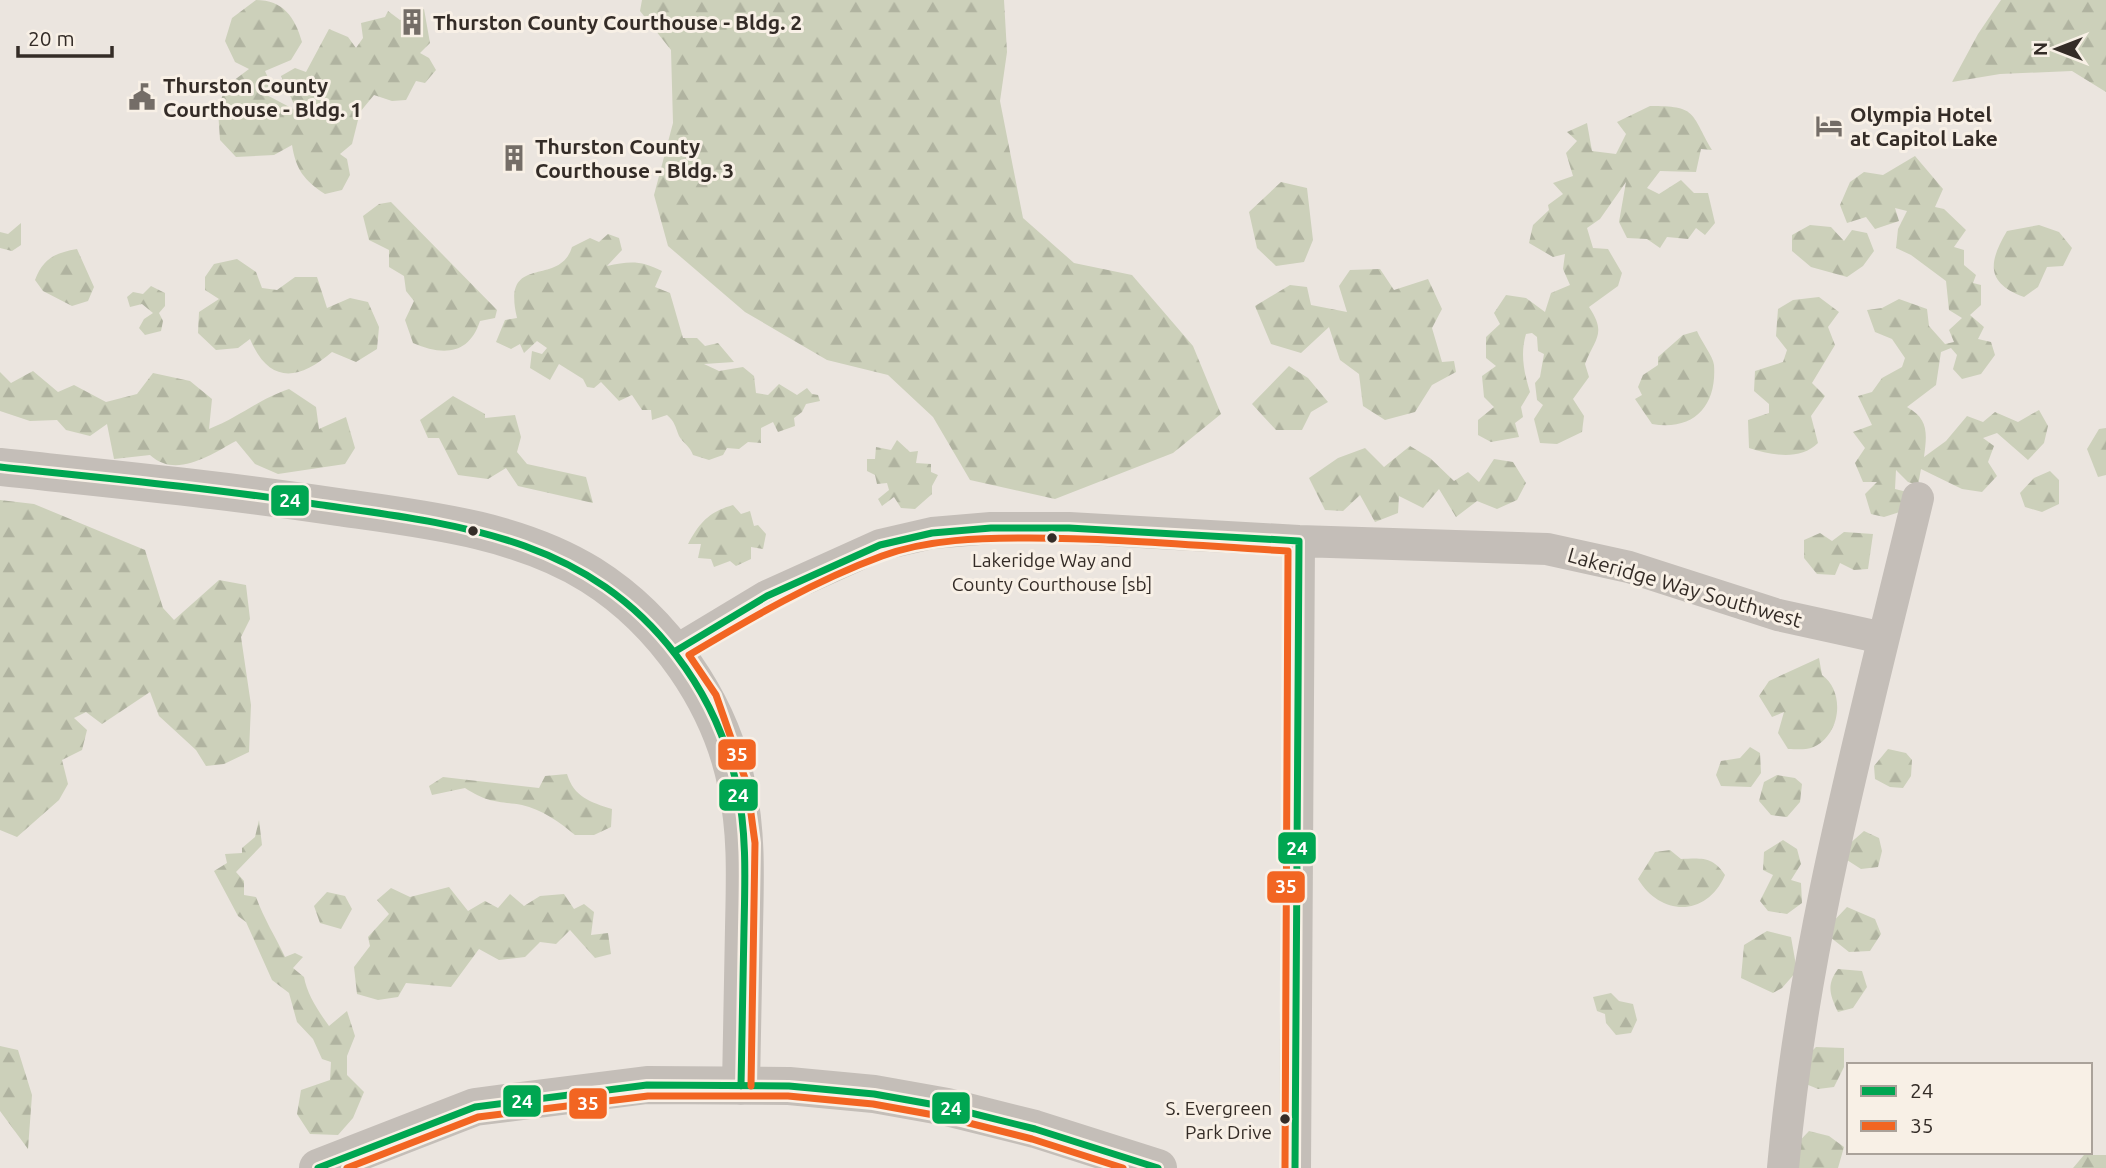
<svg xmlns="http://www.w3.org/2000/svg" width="2106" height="1168" font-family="Ubuntu,sans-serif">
  <defs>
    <pattern id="forest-firs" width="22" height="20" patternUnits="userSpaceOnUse" patternTransform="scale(1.75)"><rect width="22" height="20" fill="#ccd0ba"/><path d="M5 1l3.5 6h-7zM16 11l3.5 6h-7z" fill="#b0b3a0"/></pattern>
  </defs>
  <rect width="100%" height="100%" fill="#ebe5df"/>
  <path fill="url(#forest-firs)" d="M256 0C283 0 295 17 302 42L291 60 265 71 269 80 267 92H261L297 111 281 76 295 68 306 72 329 29 348 37 356 48 363 38 361 23 385 17 388 11 400 20 424 9 430 43 420 53 429 58 436 70 425 83 416 81 406 100 392 101 374 95 360 112 352 144 340 154 347 159 350 175 342 190 325 194C304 180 296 170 292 145L274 155 236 157 220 140 218 110 225 87 249 69 235 62 225 41 232 18Z
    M642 0H1004L1007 52 1000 101 1023 218 1074 263 1132 275 1193 346 1221 414 1173 453 1055 499 970 480 933 417 888 375 827 360 745 312 668 246 654 195 673 123 671 50 640 11Z
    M2001 0H2106V92L2072 71 2000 74 1952 82 1978 34Z
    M1650 106C1697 106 1690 112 1712 150L1701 149 1696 172 1660 171 1647 188 1659 194 1681 180 1694 193H1708L1715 223 1705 235 1696 228 1688 239 1667 237 1660 248 1647 239 1627 238 1619 222 1626 182 1600 219 1587 228 1593 248 1608 249 1622 273 1618 286 1589 307C1607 334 1595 338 1585 364L1589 377 1573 399 1584 416 1582 432 1557 444 1540 443 1534 419 1543 405 1537 400 1535 383 1540 377 1544 354 1538 351 1537 337 1532 333 1526 334C1520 354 1524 373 1530 392L1521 407 1523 417 1515 423 1519 437 1491 442 1478 435V420L1494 407 1484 397 1482 376 1496 366 1486 358V337L1500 324 1494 313 1506 295 1526 298 1545 312 1551 293 1570 285 1563 269 1565 254 1553 257 1529 243 1533 225 1549 210 1548 205 1563 194 1553 183 1573 176 1566 153 1577 141 1567 132 1587 123 1592 151 1616 154 1626 134 1617 122Z
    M1915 156 1943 189 1935 207 1944 209 1966 230 1954 247 1964 250V265L1976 275 1973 283 1981 285V305L1970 315 1984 327 1978 339 1991 342 1995 355 1981 374 1962 379 1953 369 1957 355 1951 348 1941 352 1936 385 1907 407C1929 419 1927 434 1924 457L1946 441 1967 416 1983 422 1995 412 2018 422 2039 410 2048 426 2044 443 2028 460 1997 433 1983 438 1994 446 1988 462 1997 476 1982 492 1962 489 1921 469 1918 485 1908 482 1896 470 1895 489 1907 492 1903 511 1884 517 1871 514 1865 494 1877 482H1863L1855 463 1865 448 1853 432 1872 425 1858 396 1872 392 1882 378 1902 367 1905 358 1892 339 1875 332 1867 310 1882 308 1899 299 1927 309 1929 326 1945 344 1954 342 1949 330 1962 318 1949 310 1946 281 1911 255 1896 248 1898 229 1907 211 1895 208 1899 221 1875 229 1866 217 1847 223 1840 205 1850 182 1864 172 1883 175Z
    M1281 182 1307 188 1313 240 1304 262 1276 266 1257 248 1249 212Z
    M391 202 497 310 495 318 480 321C469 355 443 356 413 343L405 320 414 301 406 291 404 276 389 267V250L369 240 363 216 379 204Z
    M21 223V245L12 251 0 248V232L8 234Z
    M1810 225 1831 227 1844 241 1852 230 1867 233 1874 251 1863 266 1847 277 1811 267 1792 251V235Z
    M2039 225 2059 232 2072 248 2063 266 2047 267 2038 287 2024 297C1986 283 1988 263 2007 231Z
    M608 234 619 238 622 250 607 266C629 261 641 260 662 271L655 287 670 293 683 338H697L705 346 718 343 734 362 704 364 719 371 743 367 754 376 756 393 768 395 779 384 797 395 807 388 812 394 818 395 820 401 806 404 802 412 794 418 795 426 778 432 773 422 761 428V443L748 442 739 449 727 448 723 455 709 460 693 455C690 446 683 443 679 436 675 426 675 422 667 415L652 420 651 410H642L632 395 619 401 601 382 594 388 587 387 583 379 559 364 550 380 530 368 532 351 542 354 547 348 537 341 524 353 520 344 511 349 496 342 505 320 517 318C501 251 559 289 572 247L590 238 599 242Z
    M77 249 94 287 88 301 72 306 43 291 35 280C43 259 54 253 77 249Z
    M237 259 256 272 262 288 277 290 295 277H317L327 308 350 298 368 302 379 327 377 349 356 362 332 352C298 381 269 384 250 339L238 348 216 350 198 333 199 312 219 299 205 290V277L214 264Z
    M1380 269 1394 290 1428 279 1442 309 1432 328 1442 362 1454 361 1456 372 1432 385 1415 412 1385 420 1363 406 1359 374 1340 360 1329 327 1301 353 1271 344 1255 306 1290 285 1307 287 1311 305 1347 312 1339 286 1350 270Z
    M151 286 165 293V306L159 313 163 321 161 331 145 335 139 328 144 319 153 313 142 304 130 307 127 297 133 292 143 294Z
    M1819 297 1839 312 1828 327 1835 345 1812 383 1825 396 1811 416 1818 443C1800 461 1771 455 1749 448L1748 420 1769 413V404L1754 391 1755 371 1783 362 1787 350 1776 336 1778 309 1793 300Z
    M1697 331C1701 341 1713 356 1714 365 1717 406 1694 431 1652 424L1635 399 1642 395 1638 387 1643 375 1658 365V357L1683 335Z
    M1289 366 1308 378 1328 402 1311 412 1302 430H1276L1252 404Z
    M33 371 58 392 74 385 106 402 137 394 153 373 190 381 212 399 209 429C240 417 257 400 289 389L316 407 319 429 346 417 355 448 345 464 278 474 255 464 236 441C210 455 176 479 150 455L114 459 107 424 90 436 66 430 57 420 30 421 0 411V372L11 383Z
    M453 396 485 414V418L515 415 521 437 517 452 527 464 586 477 593 503 518 486 506 468 488 479 458 475 439 438H428L420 420Z
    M2106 428V475L2098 477 2087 449 2099 429Z
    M897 440 910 452 918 451 916 463 931 464V472L938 475 932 486V494L915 509 901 508 894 497 882 506 878 499 889 490 887 483 877 484 875 475 867 471V459H875L876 447 891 450Z
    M1410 446 1430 458 1454 481 1468 472 1479 482 1494 459 1513 462 1526 483 1517 500 1497 509 1477 501 1456 517 1439 489 1423 508 1399 496 1398 513 1375 522 1360 495 1343 511 1325 510 1309 478 1338 458 1365 448 1384 467Z
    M2050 471 2059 480V504L2042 512 2025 507 2020 493 2034 478Z
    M0 500 34 504 145 550 163 608 174 620 219 580 246 585 250 619 241 637 251 705 249 752 224 764 206 766 196 750 159 716 150 692 102 724 86 712 74 718 87 730 82 750 62 760 68 784 59 800 17 837 0 830Z
    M733 505 741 514 750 511 754 526 758 525 766 534 763 549 751 547V559L736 566 730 561 714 567 711 559 698 558 701 544H688C700 522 709 512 733 505Z
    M1844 532 1873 534 1868 569 1854 570 1840 563 1835 575 1817 574 1804 558V540L1820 533 1832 541Z
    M1819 658 1822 675C1846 692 1841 737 1811 748 1805 750 1795 749 1788 749L1778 733 1784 712 1772 717 1759 696 1769 681Z
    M1750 747 1760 753 1761 773 1751 787 1721 786 1716 775 1721 761 1740 758Z
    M1888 749 1906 753 1912 760 1911 776 1903 788 1890 787 1875 779 1874 766Z
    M567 774C574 797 590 802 612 809L611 827 594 835H575C561 823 541 809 522 805 497 801 488 803 465 788L432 795 429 786 443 777 539 788 545 776Z
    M1777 775 1795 778 1802 784 1800 802 1787 817 1771 815 1759 801 1764 782Z
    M259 820 262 845 236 872 244 881V895L256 897C264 919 275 936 285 957L295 953 303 957 293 968 304 977C307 994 318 1011 329 1026L347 1011 355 1036 347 1056V1075L364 1092 353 1118 338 1135 310 1134 297 1114 301 1090 330 1080 331 1062 322 1059 313 1039 297 1022 289 993 272 980 246 922 238 916 214 871 227 863 225 854 242 853V848L255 837Z
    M1864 831 1879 838 1882 851 1878 867 1861 869 1847 860V846Z
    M1783 840 1797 849 1801 864 1791 880 1801 883 1802 903 1787 914 1768 911 1760 901 1773 875 1763 870 1764 852Z
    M1670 850 1681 859C1703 858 1713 857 1725 875 1707 917 1661 917 1638 879L1655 852Z
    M449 887 468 911 485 901 498 908 510 894 524 906 540 896 564 894 574 909 584 904 594 912 591 935 608 933 611 954 595 958 570 930 556 944 540 942 525 957 499 960 479 949 451 987 406 983 398 997 378 1000 357 994 354 967 370 946 368 937 389 914 377 900 391 888 410 897Z
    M327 892 345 896 352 909 341 929 320 923 314 906Z
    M1847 907 1875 919 1881 934 1870 951 1849 952 1830 937 1826 929Z
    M1767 931 1791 937 1797 971 1782 988 1773 993 1741 978 1744 945Z
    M1838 969 1862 971 1867 987 1853 1008 1838 1012C1830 995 1826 985 1838 969Z
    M1611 993 1619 1001 1633 1004 1637 1020 1631 1033 1616 1035 1606 1023 1605 1014 1597 1011 1593 997Z
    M0 1046 18 1050 32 1095 28 1149 0 1111Z
    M1816 1047 1844 1048V1067L1834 1087 1818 1089 1801 1082 1799 1064Z
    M1809 1131 1829 1136 1844 1147 1838 1168H1789V1152Z
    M2084 1155H2106V1168H2073Z"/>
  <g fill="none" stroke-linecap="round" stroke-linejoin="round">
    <path stroke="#c4beb8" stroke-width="32" d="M674 652 767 596 880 545 932 533 991 528H1069L1299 541 1547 549 1629 567 1778 615 1883 638
      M1295 1168 1299 541
      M1783 1168C1803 941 1865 719 1918 498"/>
    <path stroke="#c4beb8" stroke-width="38" d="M0 467C113 479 226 490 338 507 423 519 517 529 591 575 664 621 721 703 737 787 747 834 745 880 744 928 743 980 742 1033 741 1086
      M318 1168 475 1107 647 1085 789 1086 874 1094 947 1107 1035 1129 1158 1168"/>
    <defs>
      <path id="bus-1" d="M0 467C105 478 210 488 315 504 454 524 584 535 676 655 706 694 727 739 737 787 747 833 745 881 744 928 743 980 742 1033 741 1086
        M674 652 767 596 880 545 932 533 991 528H1069L1299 541 1295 1168
        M318 1168 475 1107 647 1085 789 1086 874 1094 947 1107 1035 1129 1158 1168"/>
      <path id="bus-2" d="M751 1086 755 843 747 784 716 695 689 655C751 618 814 581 882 556 928 539 981 538 1029 538 1115 538 1202 546 1288 551L1285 1168
        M347 1168 478 1117 648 1096H788L873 1104 945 1117 1032 1139 1123 1168"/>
    </defs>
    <use href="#bus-1" stroke="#f8f0e6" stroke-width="12"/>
    <use href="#bus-2" stroke="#f8f0e6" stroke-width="12"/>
    <use href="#bus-1" stroke="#00a651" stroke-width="7"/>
    <use href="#bus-2" stroke="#f26522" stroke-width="7"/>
  </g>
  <defs>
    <symbol id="building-bare" viewBox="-9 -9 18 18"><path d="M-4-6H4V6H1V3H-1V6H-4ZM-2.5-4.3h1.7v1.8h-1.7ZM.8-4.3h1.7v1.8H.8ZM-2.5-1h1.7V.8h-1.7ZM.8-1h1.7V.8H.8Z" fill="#746d67" stroke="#f8f0e6" stroke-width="2.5" paint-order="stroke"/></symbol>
    <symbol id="civic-bare" viewBox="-9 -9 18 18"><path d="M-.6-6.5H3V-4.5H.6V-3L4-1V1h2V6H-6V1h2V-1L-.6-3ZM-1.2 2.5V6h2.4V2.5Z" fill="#746d67" stroke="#f8f0e6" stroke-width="2.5" paint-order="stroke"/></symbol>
    <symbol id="hotel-bare" viewBox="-9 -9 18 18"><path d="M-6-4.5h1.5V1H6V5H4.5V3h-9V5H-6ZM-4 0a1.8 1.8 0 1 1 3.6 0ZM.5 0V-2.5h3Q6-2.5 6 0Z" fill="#746d67" stroke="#f8f0e6" stroke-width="2.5" paint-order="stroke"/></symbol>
  </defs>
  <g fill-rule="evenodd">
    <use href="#building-bare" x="393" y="3" width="38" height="38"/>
    <use href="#civic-bare" x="123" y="78" width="38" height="38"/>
    <use href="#hotel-bare" x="1810" y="107" width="38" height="38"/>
    <use href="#building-bare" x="495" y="139" width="38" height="38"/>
  </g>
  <g fill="#342c27" stroke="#f8f0e6" stroke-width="2.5">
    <circle cx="473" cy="531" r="6"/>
    <circle cx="1052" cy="538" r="6"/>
    <circle cx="1285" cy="1119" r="6"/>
  </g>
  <g text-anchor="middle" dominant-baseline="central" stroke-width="6" stroke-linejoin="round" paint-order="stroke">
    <g font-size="19" fill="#342c27" stroke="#f8f0e6">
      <text x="1052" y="560">Lakeridge Way and<tspan x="1052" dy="24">County Courthouse [sb]</tspan></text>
      <text x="1272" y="1108" text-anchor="end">S. Evergreen<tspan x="1272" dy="24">Park Drive</tspan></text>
    </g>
    <g font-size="21" font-weight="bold" fill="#342c27" stroke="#f8f0e6" text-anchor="start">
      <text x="433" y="22">Thurston County Courthouse - Bldg. 2</text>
      <text x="163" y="85">Thurston County<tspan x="163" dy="24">Courthouse - Bldg. 1</tspan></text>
      <text x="1850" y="114">Olympia Hotel<tspan x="1850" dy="24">at Capitol Lake</tspan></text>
      <text x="535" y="146">Thurston County<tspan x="535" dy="24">Courthouse - Bldg. 3</tspan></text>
    </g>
    <g font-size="21" fill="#342c27" stroke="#f8f0e6">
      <text transform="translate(1685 587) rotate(16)">Lakeridge Way Southwest</text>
    </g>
  </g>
  <g stroke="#f8f0e6" stroke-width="2.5">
    <rect x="270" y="484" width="40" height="33" rx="7" fill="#00a651"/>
    <rect x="717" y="738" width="40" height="33" rx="7" fill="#f26522"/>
    <rect x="718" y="778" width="41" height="34" rx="7" fill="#00a651"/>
    <rect x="1277" y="831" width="40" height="34" rx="7" fill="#00a651"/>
    <rect x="1266" y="870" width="40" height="34" rx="7" fill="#f26522"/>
    <rect x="502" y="1084" width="40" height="34" rx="7" fill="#00a651"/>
    <rect x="568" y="1087" width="40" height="33" rx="7" fill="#f26522"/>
    <rect x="931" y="1091" width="40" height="34" rx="7" fill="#00a651"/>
  </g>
  <g font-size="19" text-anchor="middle" font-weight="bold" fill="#fff">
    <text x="290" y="507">24</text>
    <text x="737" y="761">35</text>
    <text x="738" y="802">24</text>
    <text x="1297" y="855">24</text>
    <text x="1286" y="893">35</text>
    <text x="522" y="1108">24</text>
    <text x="588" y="1110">35</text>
    <text x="951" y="1115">24</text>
  </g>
  <rect x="1847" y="1063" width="245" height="91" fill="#f8f0e6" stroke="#aaa29a" stroke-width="2"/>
  <rect x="1861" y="1086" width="35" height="10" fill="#00a651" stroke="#aaa29a" stroke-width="2"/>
  <text x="1910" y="1098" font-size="21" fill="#342c27">24</text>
  <rect x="1861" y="1121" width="35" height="10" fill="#f26522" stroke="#aaa29a" stroke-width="2"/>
  <text x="1910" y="1133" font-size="21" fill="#342c27">35</text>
  <g transform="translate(2057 49) rotate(270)" stroke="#f8f0e6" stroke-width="5" paint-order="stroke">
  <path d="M0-5L12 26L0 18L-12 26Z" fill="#342c27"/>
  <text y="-10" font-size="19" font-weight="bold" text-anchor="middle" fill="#342c27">N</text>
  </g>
  <path d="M18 46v10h94v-10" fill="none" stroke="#342c27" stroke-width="3.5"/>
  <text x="28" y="46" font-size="21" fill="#342c27" stroke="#f8f0e6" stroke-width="5" paint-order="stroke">20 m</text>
</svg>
